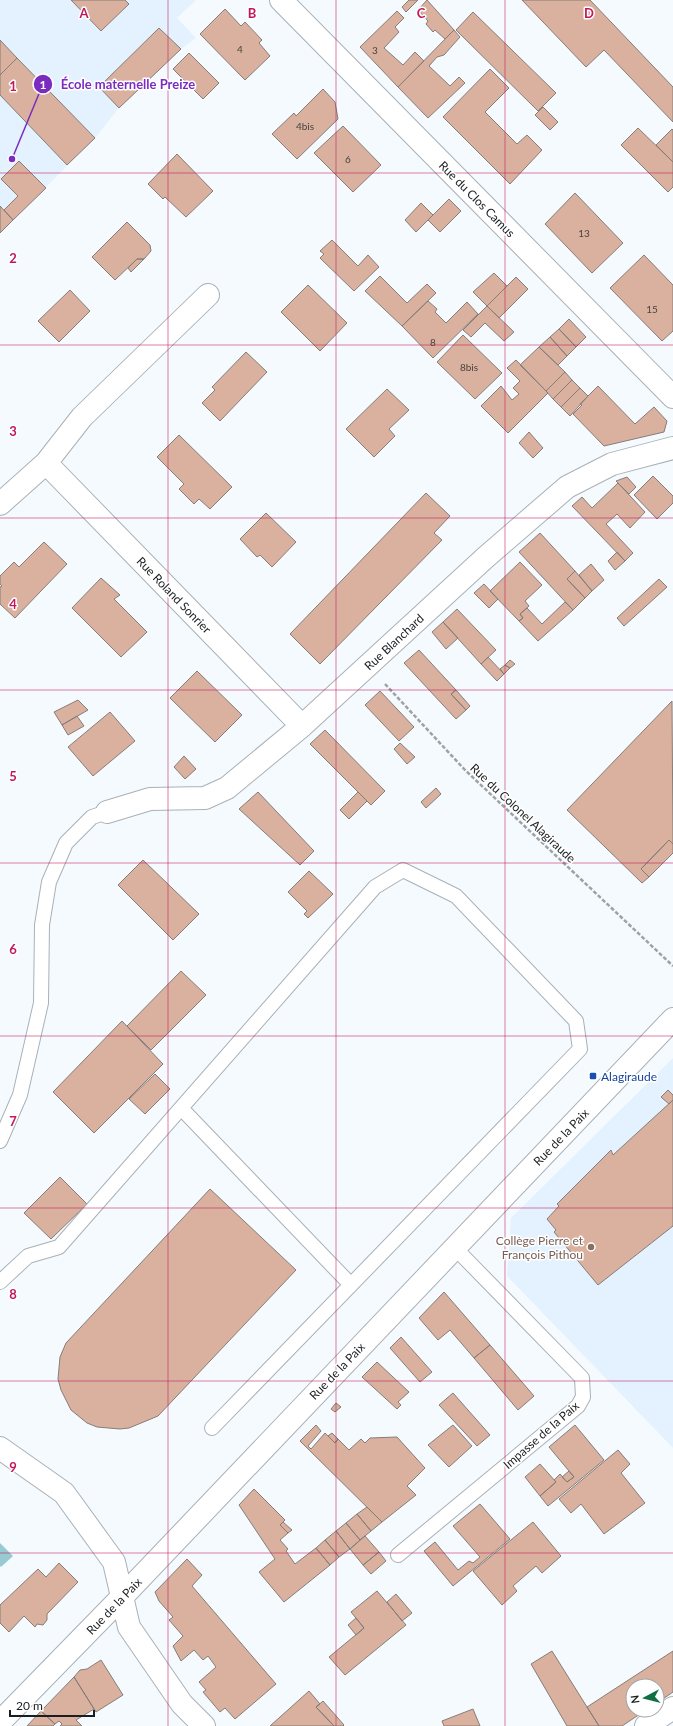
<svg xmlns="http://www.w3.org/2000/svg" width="673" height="1726" font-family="Lato,sans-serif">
  <rect width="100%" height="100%" fill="#f5fafe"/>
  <path fill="#e3f2fe" d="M0 0H196L177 18 196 38 181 49 119 108 95 138 0 233Z
    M673 1058V1448L507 1276 511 1218Z"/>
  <path fill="#98cad1" d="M0 1543 13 1556 1 1567 0 1566Z"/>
  <path fill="#d9b19e" stroke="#867d79" d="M71 0H125L129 4 101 31Z
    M409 0H418L406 12 402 7Z
    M427 0 454 30 445 39 435 30 433 32 426 24 428 21 418 10Z
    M522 0H590L673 87V122L604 50 586 67Z
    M225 9 241 26 245 22 262 40 259 43 270 56 245 80 200 34Z
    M397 11 404 18 395 27 399 32 384 48 403 65 415 52 424 61 398 87 360 47Z
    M473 12 556 93 538 111 456 30Z
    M159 28 181 49 119 108 99 87Z
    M454 30 460 37 444 55 437 57 429 66 450 86 459 77 465 83 428 118 398 87Z
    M0 40 17 58 0 75Z
    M189 53 219 83 203 99 173 69Z
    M17 58 95 138 67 165 0 95V75Z
    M490 69 509 88 485 112 517 144 527 135 542 150 510 184 443 117Z
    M323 89 335 102 338 119 297 159 272 134 294 113 296 116Z
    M543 107 558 122 550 130 535 115Z
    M343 126 381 165 353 192 314 153Z
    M638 128 673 162V187L668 192 621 145Z
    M672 129 673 130V162L656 145Z
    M177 154 213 191 186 217 165 197 163 199 148 184Z
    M19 161 46 188 13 220 4 210 18 196 1 179Z
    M575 193 623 243 592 273 545 224Z
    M449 199 461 211 440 232 428 220Z
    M421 203 433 215 416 232 405 220Z
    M0 206 13 220 0 233Z
    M127 222 150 245 151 251 144 259H137L115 280 92 257Z
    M332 240 358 266 368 255 379 267 354 291 320 258 324 254 320 251Z
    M644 255 673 285V331L662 341 610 288Z
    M137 259H144L131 272 128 268Z
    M494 273 507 286 487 306 473 292Z
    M380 276 407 303 427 284 436 293 402 326 365 291Z
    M516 277 528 289 499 318 487 306Z
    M308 285 347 323 320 351 281 312Z
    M70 290 90 311 59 342 38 321Z
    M428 301 437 309 435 312 446 323 467 302 478 314 433 358 402 326Z
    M487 306 514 332 504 341 485 323 471 337 463 330Z
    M569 319 586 337 576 347 559 329Z
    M559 329 576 347 567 356 550 337Z
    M463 335 502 373 475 399 437 362Z
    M550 337 567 356 558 365 539 347Z
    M539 347 565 372 546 391 520 365Z
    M246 352 267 372 220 421 202 403 215 390 212 387Z
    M516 360 548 393 508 433 481 406 501 386 512 400 519 394 513 388 520 381 507 368Z
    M565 372 572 380 553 399 546 391Z
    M572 380 580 388 561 407 553 399Z
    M598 386 635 424 654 407 667 421 664 432 604 446 573 414 582 405 580 404Z
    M580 388 588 396 570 416 561 407Z
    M387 389 409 410 389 429 395 436 374 457 346 429Z
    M529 432 543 448 533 458 519 443Z
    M179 435 232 487 210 509 199 499 194 504 179 489 184 484 157 457Z
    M653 476 673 496V503L657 519 634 495Z
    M627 477 636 487 629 494 616 481Z
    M618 483 645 512 630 528 617 514 606 524 633 553 625 561 572 506 582 497 592 508Z
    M426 493 450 516 434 533 442 540 320 664 290 634Z
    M266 513 296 542 272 567 260 555 257 557 240 539Z
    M540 533 575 571 567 579 585 598 573 610 519 552Z
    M44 542 67 564 15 618 0 604V587L2 586 0 584V576L14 562 19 567Z
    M617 552 625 561 615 570 608 561Z
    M520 562 542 585 525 601 529 606 520 614 523 618 519 621 490 591Z
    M591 564 604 580 592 591 579 575Z
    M575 571 592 591 585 598 567 579Z
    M101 578 120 595 114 599 147 632 121 657 72 608Z
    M659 579 667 587 624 626 617 618Z
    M484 584 498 599 489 608 474 593Z
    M565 602 573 610 538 641 519 621 523 618 520 614 527 608 542 624Z
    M457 609 496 650 481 664 443 622Z
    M443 622 458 638 446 649 432 632Z
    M419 650 456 690 451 694 466 710 456 719 404 663Z
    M488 657 504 674 497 681 481 664Z
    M510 660 515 664 510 668 505 665Z
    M505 665 510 668 504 674 500 669Z
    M197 671 242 715 215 742 170 698Z
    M456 690 470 706 466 710 451 694Z
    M380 691 414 727 399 741 365 705Z
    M78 700 88 710 62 725 54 712Z
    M672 701 673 844 669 840 641 869 649 877 642 883 567 810Z
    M110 712 135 741 93 776 68 747Z
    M77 716 84 726 68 735 62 725Z
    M325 730 385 791 371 805 310 744Z
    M400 743 415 757 407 764 394 749Z
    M184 756 196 769 185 779 174 767Z
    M436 788 441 794 426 808 421 802Z
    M258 792 314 851 300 865 239 809Z
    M358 792 367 801 349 819 340 810Z
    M669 840 673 844V853L649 877 641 869Z
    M143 860 199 914 173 940 118 885Z
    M309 871 333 894 308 918 304 914 307 911 288 892Z
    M181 971 206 995 151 1050 127 1026Z
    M122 1021 163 1064 94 1133 53 1092Z
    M155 1074 170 1089 145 1114 129 1099Z
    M668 1090 673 1095V1100L669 1104 661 1097Z
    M673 1100V1226L598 1285 554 1232 556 1230 547 1219 559 1206 557 1204 611 1150 613 1155Z
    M60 1177 87 1204 51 1239 24 1213Z
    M210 1189 296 1270 158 1416 129 1428 120 1429 97 1427 87 1423 71 1410 61 1390 58 1379 60 1357 66 1343Z
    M444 1292 490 1345 474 1358 450 1330 438 1340 419 1318Z
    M401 1337 432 1372 420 1382 390 1348Z
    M490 1345 534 1396 518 1410 474 1358Z
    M377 1362 409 1392 398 1402 401 1405 397 1409 362 1377Z
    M453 1393 490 1435 477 1446 439 1405Z
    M336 1403 341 1407 335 1412 331 1409Z
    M316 1425 321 1431 308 1446 311 1449 325 1433 335 1443 338 1439 349 1450 361 1439 365 1443 370 1438 397 1437 425 1468 407 1486 416 1495 382 1522 300 1441Z
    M453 1425 472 1446 449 1467 428 1445Z
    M575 1425 604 1460 548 1506 540 1496 556 1482 554 1480 560 1474 567 1482 574 1477 549 1447Z
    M332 1433 338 1439 335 1443 328 1436Z
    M618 1450 630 1464 621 1473 645 1503 604 1534 581 1504 571 1513 559 1499Z
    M540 1464 556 1482 540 1496 525 1477Z
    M569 1471 574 1477 567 1482 562 1477Z
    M254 1489 285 1520 280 1525 288 1533 280 1540 288 1549 286 1551 295 1564 316 1548 330 1565 284 1602 259 1572 275 1559 239 1505Z
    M480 1504 510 1539 453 1586 424 1551 435 1542 458 1570 469 1561 473 1563 480 1557 453 1526Z
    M367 1507 382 1522 371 1531 357 1514Z
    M357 1514 371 1531 360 1540 346 1523Z
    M283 1522 292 1530 288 1533 280 1525Z
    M533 1522 561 1556 542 1573 536 1566 513 1586 517 1591 502 1605 473 1571Z
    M346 1523 360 1540 350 1549 336 1531Z
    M336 1531 350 1549 339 1557 325 1540Z
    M365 1536 379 1552 363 1565 350 1549Z
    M325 1540 339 1557 330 1565 316 1548Z
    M379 1552 386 1561 371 1574 363 1565Z
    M187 1559 202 1575 192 1586 276 1684 235 1719 225 1708 220 1712 203 1692 206 1690 199 1682 216 1667 208 1656 203 1660 194 1650 181 1661 173 1646 183 1636 169 1620 173 1617 159 1601 155 1592Z
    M59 1563 78 1582 47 1614V1620L43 1625 37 1624 35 1627 24 1616 9 1632 0 1623V1605L38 1569 46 1577Z
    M377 1591 406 1625 345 1675 329 1657 364 1628 351 1612Z
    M396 1594 412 1613 402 1621 387 1602Z
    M356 1618 364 1628 356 1635 348 1625Z
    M552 1651 587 1707 599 1726H567L531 1664Z
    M673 1651V1692L657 1703V1686H633V1710H646L622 1726H599L587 1707Z
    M101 1660 123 1695 96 1712 74 1677 80 1670 87 1669Z
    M74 1677 94 1709 76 1720 82 1726H60L62 1724 59 1721 55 1724 41 1711Z
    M309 1691 320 1704 316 1707 334 1726H270Z
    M323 1701 344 1725 343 1726H334L316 1707Z
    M473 1709 480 1726H444L442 1721Z
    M41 1711 55 1724 53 1726H27Z"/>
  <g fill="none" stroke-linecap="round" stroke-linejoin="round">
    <defs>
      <path id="service" d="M181 1108 351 1285
        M0 1141 20 1095 41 1003 42 925 49 882 66 843 92 817 107 812
        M0 1282 28 1256 59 1247 375 887 403 870 456 896 576 1021 580 1049 212 1428
        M398 1555 578 1406 583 1397 582 1378 455 1248"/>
      <path id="minor" d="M281 0 673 397
        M46 463 302 726
        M0 504 46 463 82 417 208 295
        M107 812 150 799 205 798 227 788 302 726 486 557 567 487 612 464 673 448
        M0 1448 64 1493 114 1562 129 1627 182 1704 204 1726
        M0 1722 122 1597 673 1019
        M646 1726 673 1708"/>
    </defs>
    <use href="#service" stroke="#a9b1b7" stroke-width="16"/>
    <use href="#minor" stroke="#a9b1b7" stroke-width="24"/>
    <path stroke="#9ea2a5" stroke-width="2.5" stroke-dasharray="4 2" stroke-linecap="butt" d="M385 684 465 770 673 966"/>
    <use href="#service" stroke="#fff" stroke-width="14"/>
    <use href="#minor" stroke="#fff" stroke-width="22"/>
  </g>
  <path fill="none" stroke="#c2185b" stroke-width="1" stroke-opacity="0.55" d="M168 0V1726M336 0V1726M505 0V1726M0 173H673M0 345H673M0 518H673M0 690H673M0 863H673M0 1036H673M0 1208H673M0 1381H673M0 1553H673"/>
  <rect fill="#1a4fb4" stroke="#fff" stroke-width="1.5" x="589" y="1072" width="8" height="8" rx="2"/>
  <circle fill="#8d6e63" stroke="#fff" stroke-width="1.5" cx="591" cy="1247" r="4"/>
  <g text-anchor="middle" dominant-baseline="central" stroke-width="3" stroke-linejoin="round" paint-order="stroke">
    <g font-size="10" fill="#4a4340">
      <text x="240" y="49">4</text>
      <text x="375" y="50">3</text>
      <text x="305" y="126">4bis</text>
      <text x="348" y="159">6</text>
      <text x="584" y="233">13</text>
      <text x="652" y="309">15</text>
      <text x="433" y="342">8</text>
      <text x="469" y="367">8bis</text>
    </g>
    <g font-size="12" fill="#1b1e20" stroke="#fff">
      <text transform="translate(477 199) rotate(45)">Rue du Clos Camus</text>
      <text transform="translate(174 595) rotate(46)">Rue Roland Sonrier</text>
      <text transform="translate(394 642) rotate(-43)">Rue Blanchard</text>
      <text transform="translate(523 813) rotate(43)">Rue du Colonel Alagiraude</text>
      <text transform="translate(561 1137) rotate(-46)">Rue de la Paix</text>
      <text transform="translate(337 1371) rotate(-46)">Rue de la Paix</text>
      <text transform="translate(541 1435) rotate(-41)">Impasse de la Paix</text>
      <text transform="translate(114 1606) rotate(-46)">Rue de la Paix</text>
    </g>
    <g font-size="12" fill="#164399" stroke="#fff" text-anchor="start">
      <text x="601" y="1076">Alagiraude</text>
    </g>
    <g font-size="12" fill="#785e54" stroke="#fff" text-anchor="end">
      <text x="583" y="1240">Collège Pierre et<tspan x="583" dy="14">François Pithou</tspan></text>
    </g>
  </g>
  <g font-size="13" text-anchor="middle" font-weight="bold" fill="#c2185b" stroke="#fff" stroke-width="3" stroke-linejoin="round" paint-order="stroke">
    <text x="84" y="18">A</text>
    <text x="252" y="18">B</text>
    <text x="421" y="18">C</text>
    <text x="589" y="18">D</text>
    <text x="13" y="91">1</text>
    <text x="13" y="263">2</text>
    <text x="13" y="436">3</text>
    <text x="13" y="609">4</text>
    <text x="13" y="781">5</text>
    <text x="13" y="954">6</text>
    <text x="13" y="1126">7</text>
    <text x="13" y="1299">8</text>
    <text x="13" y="1472">9</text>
  </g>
  <path fill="none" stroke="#7b2cbf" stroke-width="1.5" d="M12 159L43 84"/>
  <g fill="#7b2cbf" stroke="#fff" stroke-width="1.5">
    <circle cx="12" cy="159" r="4"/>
    <circle cx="43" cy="84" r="10"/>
  </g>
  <g font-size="12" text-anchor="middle" font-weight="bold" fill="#fff">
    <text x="43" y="89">1</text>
  </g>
  <g font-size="13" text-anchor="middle" font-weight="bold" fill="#7b2cbf" stroke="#fff" stroke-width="3" stroke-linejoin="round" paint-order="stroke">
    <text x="128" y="89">École maternelle Preize</text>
  </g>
  <g transform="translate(645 1698) rotate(263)"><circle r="19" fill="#ffffff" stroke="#a4a5a6"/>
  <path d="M0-3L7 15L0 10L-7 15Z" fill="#0e6e44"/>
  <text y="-6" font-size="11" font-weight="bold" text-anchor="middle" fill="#1b1e20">N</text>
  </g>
  <path d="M10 1710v6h84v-6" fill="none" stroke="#1b1e20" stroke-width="2"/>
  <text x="16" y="1710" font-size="12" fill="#1b1e20" stroke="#ffffff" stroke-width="3" paint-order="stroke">20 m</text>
</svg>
